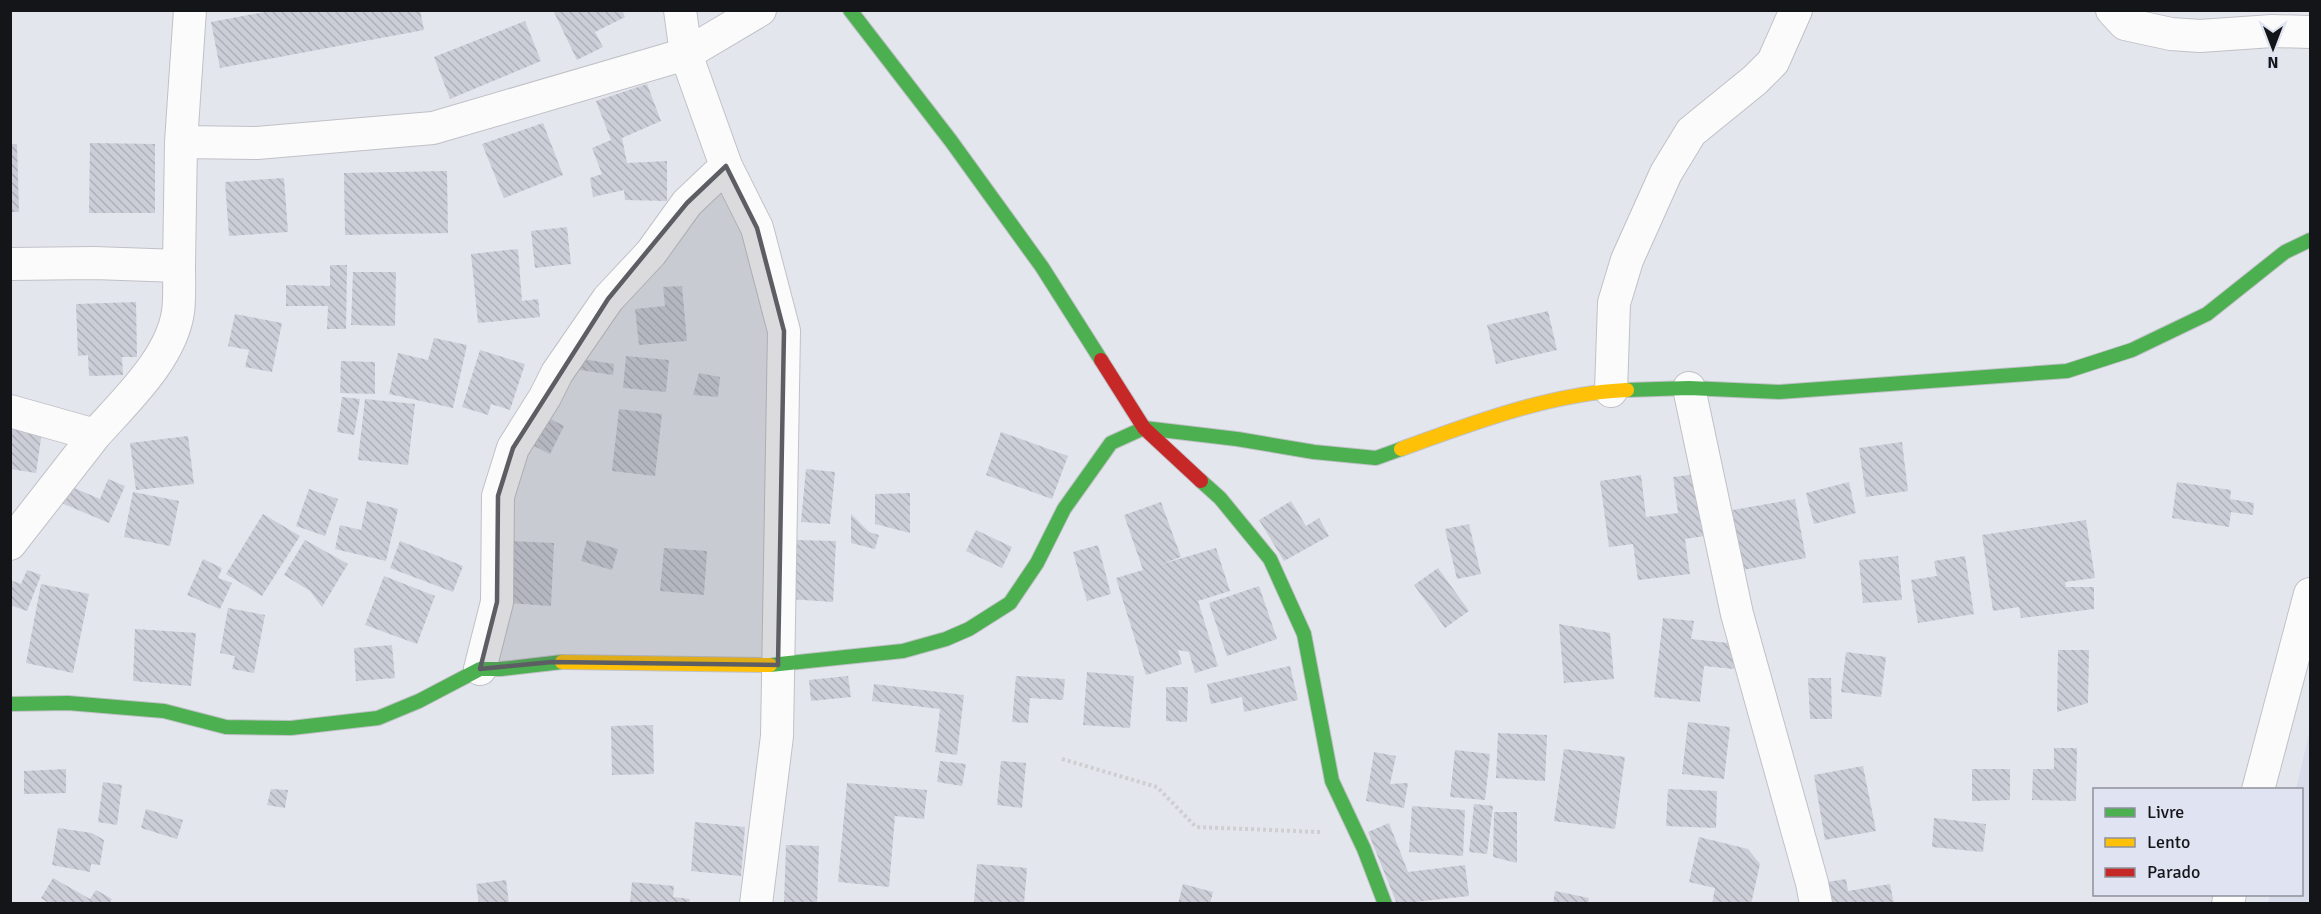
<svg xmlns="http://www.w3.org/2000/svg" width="2321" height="914" font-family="Signika,sans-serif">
  <defs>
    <pattern id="building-back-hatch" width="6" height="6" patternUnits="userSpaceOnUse" patternTransform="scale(1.5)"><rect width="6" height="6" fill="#cbced7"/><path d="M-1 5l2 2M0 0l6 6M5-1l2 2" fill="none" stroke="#adb0b8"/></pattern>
  </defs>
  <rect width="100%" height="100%" fill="#e4e6ee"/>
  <path fill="#d8dceb" d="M2310 730V903H2268L2270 895 2302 894V790L2296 789Z"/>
  <path fill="url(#building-back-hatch)" d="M275 10H420L424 30 220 68 211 22Z
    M553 10H622L625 17 595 32 603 47 577 60Z
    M525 21 541 61 450 99 434 57Z
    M647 84 661 121 622 138 627 163 667 161V201L625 200 624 190 593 197 590 178 602 174 592 148 611 140 596 101Z
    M543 123 563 175 504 198 482 144Z
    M90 143 155 144V213H89Z
    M10 144H17L19 212H10Z
    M447 171 448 233 345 235 344 173Z
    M284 178 288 232 229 236 225 182Z
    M567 227 571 264 535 268 531 231Z
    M518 249 522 301 538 299 540 317 478 323 471 254Z
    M330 265H347L346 329H327L328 306H286V285L330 286Z
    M353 272H396L395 326 351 325Z
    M682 286 687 341 639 345 635 309 665 306 663 287Z
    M136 302 137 357H122L123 375 89 376 88 355 78 356 76 304Z
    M1548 311 1557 350 1496 364 1487 325Z
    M235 314 282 323 272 372 245 367 249 350 228 346Z
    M434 338 467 345 453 408 389 394 398 353 428 360Z
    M480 350 525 364 510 410 491 404 488 415 462 407Z
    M626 356 669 360 666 392 623 388Z
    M576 358 614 364 613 375 574 369Z
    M341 361 375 362V394L340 393Z
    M699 373 720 377 718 397 693 395Z
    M342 397 360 399 354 435 337 432Z
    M365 399 415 404 408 465 358 460Z
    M619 409 662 414 655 476 612 471Z
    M539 413 564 426 550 454 524 441Z
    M10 427 42 432 36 473 10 469Z
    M1001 432 1068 456 1052 499 986 475Z
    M188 436 194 484 136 490 130 443Z
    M1902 442 1908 491 1866 497 1859 448Z
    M806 469 835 472 830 524 801 522Z
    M1697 474 1705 536 1685 539 1690 574 1638 580 1633 544 1609 547 1600 481 1641 475 1646 517 1678 513 1673 477Z
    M108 479 125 486 109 523 59 502 67 485 100 499Z
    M1849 482 1856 513 1814 524 1806 493Z
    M2177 482 2231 490 2230 499 2254 503 2253 515 2231 512 2229 527 2172 518Z
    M309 489 338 499 325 536 296 526Z
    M133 492 179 501 170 546 124 537Z
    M910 493V533L875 524V494Z
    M1795 499 1806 558 1737 571 1727 511Z
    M367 501 398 509 386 561 335 549 340 525 361 530Z
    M1291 501 1306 526 1319 518 1329 536 1284 561 1259 520Z
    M1161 502 1181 557 1159 565 1216 548 1230 591 1198 601 1218 666 1195 673 1189 652 1178 650 1182 664 1146 675 1116 578 1143 570 1124 515Z
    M263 514 300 536 262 596 226 574Z
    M851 514 869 532 879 535 875 549 851 543Z
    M2086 520 2095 578 2065 582 2066 587H2094V609L2021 618 2019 607 1993 611 1982 535Z
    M1469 524 1481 574 1457 579 1445 529Z
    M976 530 1012 547 1002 568 966 551Z
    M305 540 348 564 322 607 310 591 284 575Z
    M587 540 618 549 612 570 581 561Z
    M792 540 836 541 833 602 789 599Z
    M400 541 463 566 453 592 390 568Z
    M510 541 554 543 551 606 507 603Z
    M1098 545 1111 594 1087 601 1073 552Z
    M664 548 707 551 704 595 660 591Z
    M1898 556 1902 600 1863 603 1859 560Z
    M1965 556 1974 614 1918 623 1911 580 1937 576 1934 561Z
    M203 559 222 568 218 578 232 583 220 609 187 595Z
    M1438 568 1469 611 1445 628 1414 585Z
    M27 570 41 575 27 611 10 605V580L21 584Z
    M384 576 435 596 417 644 365 625Z
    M41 584 89 594 73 673 26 663Z
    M1259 586 1277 639 1227 656 1209 603Z
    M228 608 265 615 254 673 232 669 235 656 220 653Z
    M1663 618 1694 621 1691 639 1737 644 1734 669 1704 666 1700 702 1654 697Z
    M1559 624 1610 633 1614 679 1564 683Z
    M135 629 196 633 191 686 133 681Z
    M392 645 395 678 356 681 354 648Z
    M2058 650H2089L2088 703 2057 712Z
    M1846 652 1886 657 1881 697 1841 692Z
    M1290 666 1298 700 1244 712 1242 697 1211 704 1207 684Z
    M1087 672 1134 676 1130 728 1083 725Z
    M848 676 851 697 811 701 809 680Z
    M1016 676 1065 679 1063 700 1030 698 1028 723 1012 722Z
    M1808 678H1831L1832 719H1810Z
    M874 684 964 695 957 755 935 752 940 709 872 701Z
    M1166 687H1188L1187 722 1166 721Z
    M1688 722 1730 727 1724 779 1682 774Z
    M653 725 654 774 612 775 611 726Z
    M1498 733 1547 735 1545 781 1496 778Z
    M2054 748H2077L2076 801 2032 800 2033 769H2054Z
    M1564 749 1625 757 1615 829 1554 821Z
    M1455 750 1490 754 1485 800 1450 797Z
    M1374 752 1396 756 1390 784 1408 783 1404 808 1366 801Z
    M940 761 966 764 962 786 937 782Z
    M1001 761 1026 763 1022 808 997 805Z
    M1863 766 1876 831 1825 840 1814 775Z
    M66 769V793L24 794V771Z
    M1972 769H2010V800L1972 801Z
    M103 782 122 785 117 825 98 822Z
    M847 783 927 790 924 819 895 816 889 887 838 882Z
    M271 789 288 790 285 808 267 805Z
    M1668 789 1717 791 1716 828 1666 826Z
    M1474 804 1493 806 1487 854 1469 852Z
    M1412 806 1465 810 1463 856 1409 852Z
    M146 809 183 820 177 839 141 828Z
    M1494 812H1517V863L1493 857Z
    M1934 818 1986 824 1983 852 1932 847Z
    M695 822 745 827 741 876 691 871Z
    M1389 823 1408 872 1465 865 1469 896 1397 904 1368 832Z
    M58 828 92 833 104 840 100 865 91 864 90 872 52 865Z
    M1699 837 1748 849 1760 864 1751 904H1712L1715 888 1689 882Z
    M786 845 819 846 817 904H784Z
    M977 864 1027 868 1024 904 974 902Z
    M53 878 90 899 96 890 112 899 109 904H50L41 898Z
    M1846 879 1848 891 1890 884 1894 904H1825L1821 883Z
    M506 880 509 904H479L476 884Z
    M632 882 674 886 673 897 690 899 689 904H630Z
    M1183 884 1213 892 1210 904H1178Z
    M1555 891 1589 898 1588 904H1553Z"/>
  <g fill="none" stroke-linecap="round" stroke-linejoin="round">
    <defs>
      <path id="street" d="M680 10 686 54 726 166 757 228 784 331 777 736 756 904
        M2112 10 2125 24 2171 34 2200 36 2272 31 2310 32
        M181 142 257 143 433 128 686 54 760 10
        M10 264 94 263 179 266 181 142 190 10
        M1689 388 1737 614 1812 883 1816 904
        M1611 391 1614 303 1627 260 1666 173 1691 132 1755 80 1773 62 1796 10
        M10 411 95 435C125 401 171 359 178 312 180 297 179 281 179 266
        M10 544 95 435
        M480 669 497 602 498 496 513 448 545 397 557 373 608 299 651 253 687 203 726 166
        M2258 790 2310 594
        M2228 904 2230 894"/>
      <path id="fast" d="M850 10 951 141 1042 267 1101 360
        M1627 390 1689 388 1779 392 2067 371 2132 350 2207 314 2285 252 2310 240
        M1201 481 1220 498 1270 559 1304 634 1332 781 1364 849 1385 904
        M770 665 903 651 946 639 969 629 1010 603 1037 563 1064 509 1111 443 1144 428 1237 439 1314 452 1376 458 1401 449
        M10 704 68 703 164 711 226 727 291 728 378 718 419 701 480 669H501L562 662"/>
      <path id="slow" d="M1401 449C1472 423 1552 393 1627 390
        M562 662 770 665"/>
      <path id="jam" d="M1101 360 1144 428 1201 481"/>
    </defs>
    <use href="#street" stroke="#c0c1c7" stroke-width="34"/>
    <use href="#fast" stroke="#c0c1c7" stroke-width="16"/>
    <use href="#slow" stroke="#c0c1c7" stroke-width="16"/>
    <use href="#jam" stroke="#c0c1c7" stroke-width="16"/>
    <path stroke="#cfcfd1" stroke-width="4" stroke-dasharray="3 3" stroke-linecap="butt" d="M1062 759 1157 787 1196 827 1320 832"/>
    <use href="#street" stroke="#fbfbfc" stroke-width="32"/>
    <use href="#fast" stroke="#4caf50" stroke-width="14"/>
    <use href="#slow" stroke="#ffc107" stroke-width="14"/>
    <use href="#jam" stroke="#c62828" stroke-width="14"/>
  </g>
  <path fill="#5d5e64" fill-opacity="0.2" stroke="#5d5e64" stroke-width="4.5" stroke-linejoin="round" d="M726 166 757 228 784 331 778 665 552 662 480 669 497 602 498 496 513 448 608 299 687 203Z"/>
  <rect width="2321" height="914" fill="none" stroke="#141519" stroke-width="24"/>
  <rect x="2093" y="788" width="210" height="108" fill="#e0e4f2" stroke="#8e919b" stroke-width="1.5"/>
  <rect x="2105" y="808" width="30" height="9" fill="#4caf50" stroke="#8e919b" stroke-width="1.5"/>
  <text x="2147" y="818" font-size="18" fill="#141519">Livre</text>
  <rect x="2105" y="838" width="30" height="9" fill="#ffc107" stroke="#8e919b" stroke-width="1.5"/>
  <text x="2147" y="848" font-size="18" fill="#141519">Lento</text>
  <rect x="2105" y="868" width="30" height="9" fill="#c62828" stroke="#8e919b" stroke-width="1.5"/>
  <text x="2147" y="878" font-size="18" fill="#141519">Parado</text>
  <g transform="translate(2273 48) rotate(180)" stroke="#e0e4f2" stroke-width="4.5" paint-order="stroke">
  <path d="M0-4.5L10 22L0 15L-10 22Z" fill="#141519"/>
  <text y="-9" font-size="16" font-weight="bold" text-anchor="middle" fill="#141519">N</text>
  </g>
</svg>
